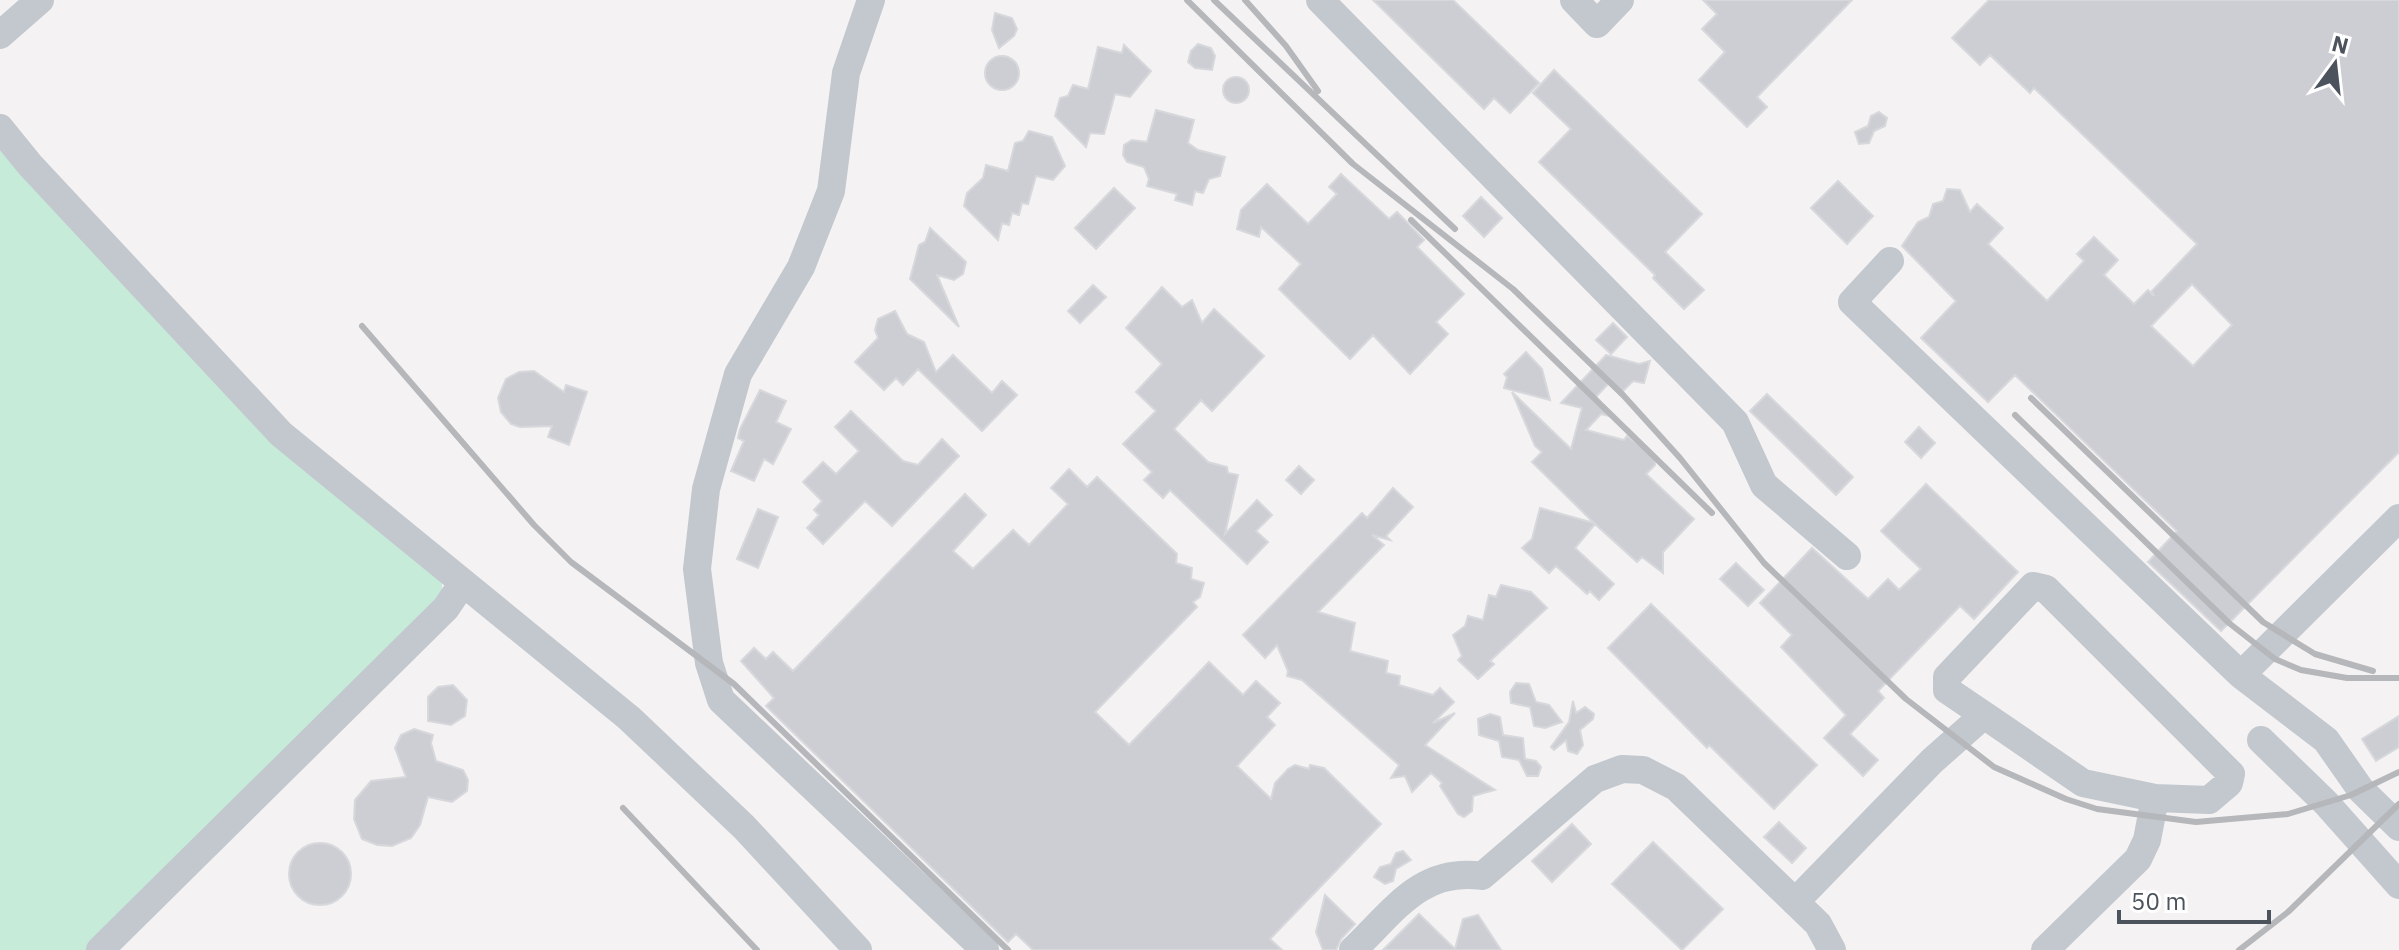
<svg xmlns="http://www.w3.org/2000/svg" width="2399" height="950" font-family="'IBM Plex Sans',sans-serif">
  <rect width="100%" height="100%" fill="#f4f2f2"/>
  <path fill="#c7ebd9" d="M0 148 442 581V594L92 950H0Z"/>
  <path fill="#cdced4" stroke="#d7d8dc" stroke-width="2" fill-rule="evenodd" d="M1373 0H1453L1539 83 1510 113 1494 98 1484 109Z
    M1703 0H1852L1757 97 1767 107 1747 127 1699 80 1725 52 1702 29 1717 14Z
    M1989 0H2399V452L2221 631 2148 562 2177 531 2015 375 1988 402 1921 338 1956 301 1902 246 1918 222 1929 217 1933 204 1943 201 1947 189 1960 190 1970 212 1977 204 2003 228 1988 244 2047 301 2084 261 2077 254 2094 237 2118 260 2104 275 2134 304 2148 290 2154 296 2152 291 2197 244 2034 88 2030 93 1990 55 1980 65 1952 38ZM2192 284 2232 325 2193 366 2151 326Z
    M995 13 1012 18 1017 29 1014 36 999 48 992 30Z
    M1198 44 1211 48 1215 56 1212 70 1195 68 1188 62 1191 51Z
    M1124 45 1151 71 1130 97 1115 94 1104 134 1090 133 1086 147 1055 116 1060 98 1068 96 1073 85 1088 89 1098 47 1122 53Z
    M985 73a17 17 0 1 1 34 0a17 17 0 1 1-34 0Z
    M1554 70 1702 214 1665 252 1704 290 1684 309 1653 278 1655 275 1539 162 1571 129 1533 93Z
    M1223 90a13 13 0 1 1 26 0a13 13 0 1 1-26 0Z
    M1156 110 1194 120 1188 143 1198 150 1225 157 1220 176 1209 179 1203 193 1195 191 1192 205 1175 200 1177 194 1147 186 1149 179 1144 167 1127 162 1123 155 1124 145 1132 140 1147 142Z
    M1879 112 1887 118 1885 126 1874 131 1869 143 1859 144 1855 132 1868 126 1871 116Z
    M1029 131 1052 137 1065 166 1053 180 1036 176 1028 204 1022 203 1019 215 1012 213 1009 225 1002 223 998 240 964 206 967 193 983 178 986 165 1008 171 1015 143 1023 141Z
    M1341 174 1389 219 1397 212 1424 240 1417 247 1464 294 1436 322 1448 334 1410 374 1373 335 1350 359 1279 289 1301 264 1261 227 1259 237 1237 229 1241 210 1267 184 1308 224 1337 194 1329 187Z
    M1838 181 1873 216 1847 244 1811 208Z
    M1114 188 1135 208 1096 249 1075 228Z
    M1481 197 1502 218 1484 237 1463 216Z
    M930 228 966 262 963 274 954 280 937 275 959 327 910 279 919 245 925 242Z
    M1093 285 1106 297 1080 323 1068 311Z
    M1162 287 1182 307 1192 300 1202 323 1214 309 1264 356 1212 411 1201 400 1174 429 1208 462 1227 467 1228 473 1238 475 1225 534 1257 500 1272 515 1256 531 1268 542 1247 564 1170 490 1163 498 1144 480 1152 472 1123 444 1156 411 1136 392 1162 364 1126 328Z
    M895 311 907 334 924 342 936 372 953 355 992 393 1002 381 1017 395 982 431 918 369 903 385 896 378 884 390 855 362 878 338 875 330 878 319Z
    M1613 323 1627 337 1611 354 1596 340Z
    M1526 352 1542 369 1550 400 1504 388 1507 377 1504 374Z
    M1606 355 1639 364 1650 361 1644 383 1633 381 1621 393 1609 383 1593 400 1609 416 1601 414 1586 430 1624 440 1627 436 1643 448 1655 459V465L1646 474 1694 519 1663 552V573L1642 557 1637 562 1595 524 1575 548 1614 584 1599 600 1590 591 1587 594 1556 566 1549 573 1522 548 1532 539 1540 508 1594 523 1532 462 1542 452 1535 446 1512 392 1571 449 1582 408 1561 403Z
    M534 371 564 392 566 385 587 392 569 445 548 437 552 426 520 427 511 424 501 412 498 398 506 379 519 372Z
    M760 390 786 401 776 422 791 429 773 464 764 459 754 481 731 471 744 441 738 438 740 429Z
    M1767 394 1853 477 1836 495 1750 411Z
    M851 411 903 461 918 465 942 439 959 456 892 526 865 501 823 544 807 528 819 515 814 510 822 501 803 482 823 462 836 474 859 451 835 427Z
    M1919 427 1935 443 1921 458 1905 442Z
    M1299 466 1314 480 1301 494 1286 480Z
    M1069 469 1087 487 1097 477 1177 554 1176 563 1192 568 1191 579 1204 583 1200 597 1193 602 1197 607 1095 712 1129 745 1209 662 1243 695 1256 681 1280 703 1267 717 1275 725 1237 766 1271 799 1275 783 1288 769 1295 765 1309 769 1310 765 1324 768 1381 824 1270 939 1282 950H1033L1016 934 1008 942 766 706 774 698 741 661 754 648 766 659 773 652 793 671 965 494 986 515 953 551 973 569 1013 530 1029 545 1068 504 1051 488Z
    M1926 484 2018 572 1974 619 1960 606 1878 691 1884 698 1850 734 1878 760 1863 776 1824 738 1846 715 1781 647 1792 635 1760 603 1812 548 1868 599 1888 579 1899 590 1921 569 1881 531Z
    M1393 488 1413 507 1386 536 1390 540 1372 535 1384 545 1318 612 1355 623 1350 651 1388 661 1386 673 1400 676 1399 685 1433 695 1440 688 1454 702 1433 723 1455 713 1425 745 1495 790 1473 796 1472 811 1464 817 1458 814 1440 786 1442 783 1431 773 1412 792 1405 776 1391 778 1399 765 1302 680 1287 676 1288 671 1277 645 1265 658 1243 635 1362 513 1367 518Z
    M758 509 778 517 758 568 737 559Z
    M1736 563 1764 590 1748 606 1720 579Z
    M1501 585 1531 592 1547 608 1490 661 1494 664 1478 679 1458 660 1462 656 1453 635 1465 626 1468 616 1483 620 1489 595 1496 597Z
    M1651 604 1817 765 1774 809 1709 745 1707 748 1608 648Z
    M1516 683 1529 684 1536 702 1549 705 1562 722 1545 728 1534 726 1530 707 1511 703 1510 692Z
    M453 685 467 700 465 716 451 725 428 721V697L438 687Z
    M1573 701 1576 713 1585 707 1594 714 1593 719 1580 730 1583 745 1577 754 1568 751 1566 740 1554 750 1551 747 1569 722Z
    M1490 714 1500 717 1503 735 1523 738 1525 759 1536 761 1541 767 1538 776H1527L1519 760 1502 757 1499 741 1479 735 1478 719Z
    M2399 716V747L2376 761 2362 739Z
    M414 729 433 735 431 743 436 761 463 770 468 780 467 791 452 802 428 797 420 825 411 838 392 846 377 845 362 839 354 819 355 800 371 781 406 777 395 748 401 735Z
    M1779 822 1806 848 1792 863 1764 837Z
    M1572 824 1591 844 1552 882 1532 861Z
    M1653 842 1723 909 1682 950 1612 884Z
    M289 874a31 31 0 1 1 62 0a31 31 0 1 1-62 0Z
    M1403 851 1411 860 1396 869 1393 881 1385 884 1374 877 1380 867 1391 864 1396 853Z
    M1325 895 1355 924 1341 939 1336 950H1323L1316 932Z
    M1419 914 1455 949 1463 919 1478 915 1501 950H1383Z"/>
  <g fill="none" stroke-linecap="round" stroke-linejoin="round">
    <path stroke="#c2c8ce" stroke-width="28" d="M871 0 846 73 831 191 801 267 738 374 706 489 697 569 709 663 721 700 985 950
      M1320 0 1735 422 1764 485 1847 556
      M1574 0 1597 24 1620 0
      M0 35 40 0
      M0 128 30 165 281 434 629 718 744 827 858 950
      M1890 261 1852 302 2241 675 2399 518
      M2241 675 2326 740 2361 790 2399 827
      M1984 715 2083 783 2155 798
      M2261 740 2326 803 2399 885
      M1795 902 1932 761 1984 715 1947 690V677L2033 586 2046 589 2231 774 2229 783 2209 800 2155 798 2147 840 2138 859 2045 950
      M100 950 446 608 462 584
      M1353 950C1394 911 1421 867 1482 876L1595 779 1622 769 1643 770 1676 787 1818 924 1832 950"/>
    <path stroke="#b5b7bb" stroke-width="6" d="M1187 0 1353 164 1513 289 1623 395 1680 458 1764 563 1906 699 1994 767 2066 799 2097 809 2196 822 2288 814 2351 795 2399 772
      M1214 0 1455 229
      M1245 0 1286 46 1318 91
      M1411 220 1712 513
      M362 326 534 525 571 562 734 684 1008 950
      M2031 398 2263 622 2315 654 2373 671
      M2015 415 2229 623 2275 659 2301 670 2347 678H2399
      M623 808 757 950
      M2239 950 2288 912 2399 804"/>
  </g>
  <g transform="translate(2335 64) rotate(15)" stroke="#ffffff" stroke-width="6" paint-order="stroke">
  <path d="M0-6L14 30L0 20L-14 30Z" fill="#4c535d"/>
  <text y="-12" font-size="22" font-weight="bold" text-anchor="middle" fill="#4c535d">N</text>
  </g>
  <path d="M2119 910v12h150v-12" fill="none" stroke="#4c535d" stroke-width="4"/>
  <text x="2131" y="910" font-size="24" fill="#4c535d" stroke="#ffffff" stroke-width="6" paint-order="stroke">50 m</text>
</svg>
